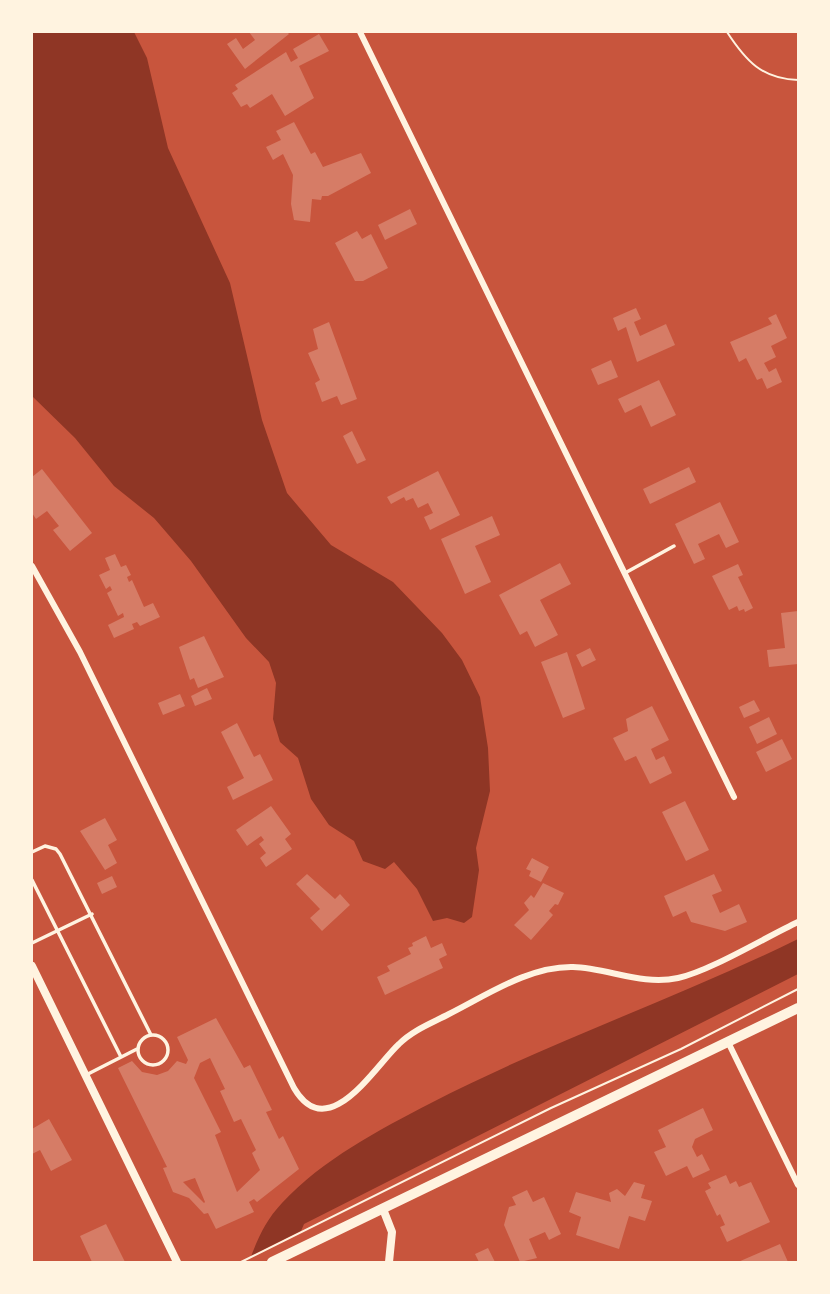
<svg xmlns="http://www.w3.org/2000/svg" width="830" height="1294" font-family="'Golos Text',sans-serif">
  <rect width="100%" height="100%" fill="#c8553d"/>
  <path fill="#8f3625" d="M32 32H134L147 58 168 148 230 283 262 420 287 493 331 545 393 582 442 633 462 660 480 697 488 748 490 791 476 848 479 870 472 917 464 923 447 918 433 921 417 889 394 862 385 869 363 861 354 841 329 825 311 799 298 758 280 742 273 719 276 683 269 662 246 638 191 561 154 518 114 486 75 438 32 396Z
    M798 939V974L304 1224 288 1262H249C257 1240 265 1221 282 1203 323 1159 379 1130 431 1103 551 1041 678 998 798 939Z"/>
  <path fill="#c8553d" d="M305 1229 292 1262H246L247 1258Z"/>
  <path fill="#d67c66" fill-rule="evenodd" d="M249 32H287L289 34 245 69 227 44 236 38 243 49 255 40Z
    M319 34 329 51 299 66 314 98 285 116 272 94 250 108 247 104 241 107 232 93 238 89 235 85 286 52 291 62 298 58 293 49Z
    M294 122 311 154 315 152 323 167 361 153 371 173 328 196H322L321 200 312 199 310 222 294 220 291 204 293 175 283 154 273 160 266 147 281 140 276 131Z
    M410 209 417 224 385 240 378 225Z
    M357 231 362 239 371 234 388 268 363 281H355L335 243Z
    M636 308 641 319 634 322 640 336 666 324 675 345 637 362 626 327 618 331 613 318Z
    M776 314 787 338 771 346 776 357 764 363 769 372 776 368 782 382 767 389 762 378 757 380 746 358 739 362 730 342 772 324 768 318Z
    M329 322 357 399 341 405 337 396 322 402 315 383 320 380 308 353 318 349 313 329Z
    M611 360 618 377 598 385 591 369Z
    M659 380 676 415 651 427 641 405 625 413 618 399Z
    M352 431 366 460 357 464 343 436Z
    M689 467 696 482 650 504 643 489Z
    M42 469 92 533 70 551 53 530 59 526 47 511 36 519 32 513V477Z
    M438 471 460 515 430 530 424 517 433 513 428 503 418 508 413 498 406 501 404 497 391 504 387 497Z
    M720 502 739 542 726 548 719 534 698 544 705 559 694 564 675 524Z
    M492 516 500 535 475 546 491 582 465 594 441 539Z
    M115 554 121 567 126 565 131 575 127 577 129 582 132 580 144 607 153 603 160 617 140 626 137 622 132 624 134 629 114 638 108 625 124 617 123 613 118 616 107 593 112 590 110 586 106 589 99 575 110 570 105 558Z
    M560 563 571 584 540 600 558 635 535 647 527 631 520 635 499 595Z
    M738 564 743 575 738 577 753 608 745 612 744 609 739 611 737 606 729 610 712 576Z
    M798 611V664L769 667 767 650 785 648 781 613Z
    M204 636 224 677 198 688 194 678 190 680 179 647Z
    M590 648 596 660 582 667 576 655Z
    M567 652 585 709 563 718 541 662Z
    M207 688 212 699 195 706 191 696Z
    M180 694 185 706 163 715 158 703Z
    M754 700 760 711 744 718 739 707Z
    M652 706 669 740 651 749 656 760 664 756 672 773 650 784 636 756 625 761 613 738 628 731 626 719Z
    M769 717 777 734 757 744 749 727Z
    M237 723 254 757 260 754 273 780 233 800 227 787 244 778 221 732Z
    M782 739 792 759 766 772 756 752Z
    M685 801 709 850 686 861 662 812Z
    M271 806 291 834 285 839 292 849 266 867 260 858 266 853 259 844 264 840 261 836 247 846 236 830Z
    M105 818 117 840 108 845 117 863 105 870 80 831Z
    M532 858 549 867 541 882 529 876 531 871 526 869Z
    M307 874 335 899 340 894 350 905 322 931 310 918 320 909 296 884Z
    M714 874 722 891 712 895 720 913 739 904 747 922 725 931 691 922 686 911 673 917 664 896Z
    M112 876 117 887 102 894 97 883Z
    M543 883 564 893 558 905 555 904 549 911 553 915 531 940 514 925 529 910 524 903 531 895 534 898Z
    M426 936 431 948 442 943 447 955 439 959 443 968 385 995 377 977 390 971 387 966 411 954 408 948 413 946 412 943Z
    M216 1018 244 1068 250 1065 272 1110 266 1112 279 1139 283 1136 299 1169 257 1202 254 1199 249 1202 254 1212 216 1229 208 1213 204 1214 189 1198 173 1192 163 1168 167 1167 118 1068 132 1061 142 1072 157 1075 168 1071 177 1061 186 1064 188 1060 177 1037ZM210 1058 225 1089 220 1091 234 1122 241 1119 256 1150 252 1153 260 1170 237 1192 215 1135 221 1132 194 1078 200 1063ZM195 1178 205 1202 204 1203 183 1182Z
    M703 1108 713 1130 695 1139 692 1147 697 1157 702 1154 710 1170 693 1178 687 1166 666 1176 654 1152 666 1147 658 1130Z
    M49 1119 72 1160 51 1171 40 1150 32 1154V1129Z
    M726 1175 730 1184 736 1181 739 1187 751 1182 770 1222 727 1242 720 1227 725 1225 720 1214 717 1216 705 1191 711 1188 708 1183Z
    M634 1182 645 1185 641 1198 652 1201 645 1221 629 1216 619 1249 576 1235 581 1217 569 1212 576 1192 611 1202 609 1193 617 1189 625 1196Z
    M527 1190 533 1202 544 1197 561 1234 549 1240 545 1232 529 1239 537 1258 520 1262 504 1225 509 1207 516 1205 512 1197Z
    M106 1224 125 1262H92L80 1236Z
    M780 1244 788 1262H738Z
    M488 1248 495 1262H479L475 1254Z"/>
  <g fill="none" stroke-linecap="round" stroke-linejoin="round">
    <path stroke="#fff3e0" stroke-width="2" d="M727 32C746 61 762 79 798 80
      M241 1262 551 1108 681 1049 798 989"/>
    <path stroke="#fff3e0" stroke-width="3.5" d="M625 573 674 546
      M32 852 45 846 56 849 60 854 151 1035
      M32 880 121 1057
      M32 943 92 914
      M138 1050a15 15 0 1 1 30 0a15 15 0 1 1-30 0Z
      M86 1075 137 1049"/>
    <path stroke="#fff3e0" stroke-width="6" d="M360 32 734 797
      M32 566 80 652 294 1088C328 1146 375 1066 399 1044 413 1030 432 1023 449 1014 487 995 529 966 573 967 608 968 642 986 678 978 710 971 766 937 798 922
      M728 1042 798 1185"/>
    <path stroke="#fff3e0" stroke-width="8" d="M32 966 177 1262
      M383 1209 392 1232 389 1262"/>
    <path stroke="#fff3e0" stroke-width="10" d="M272 1262 798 1008"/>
  </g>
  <rect width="830" height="1294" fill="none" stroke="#fff3e0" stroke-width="66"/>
</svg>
